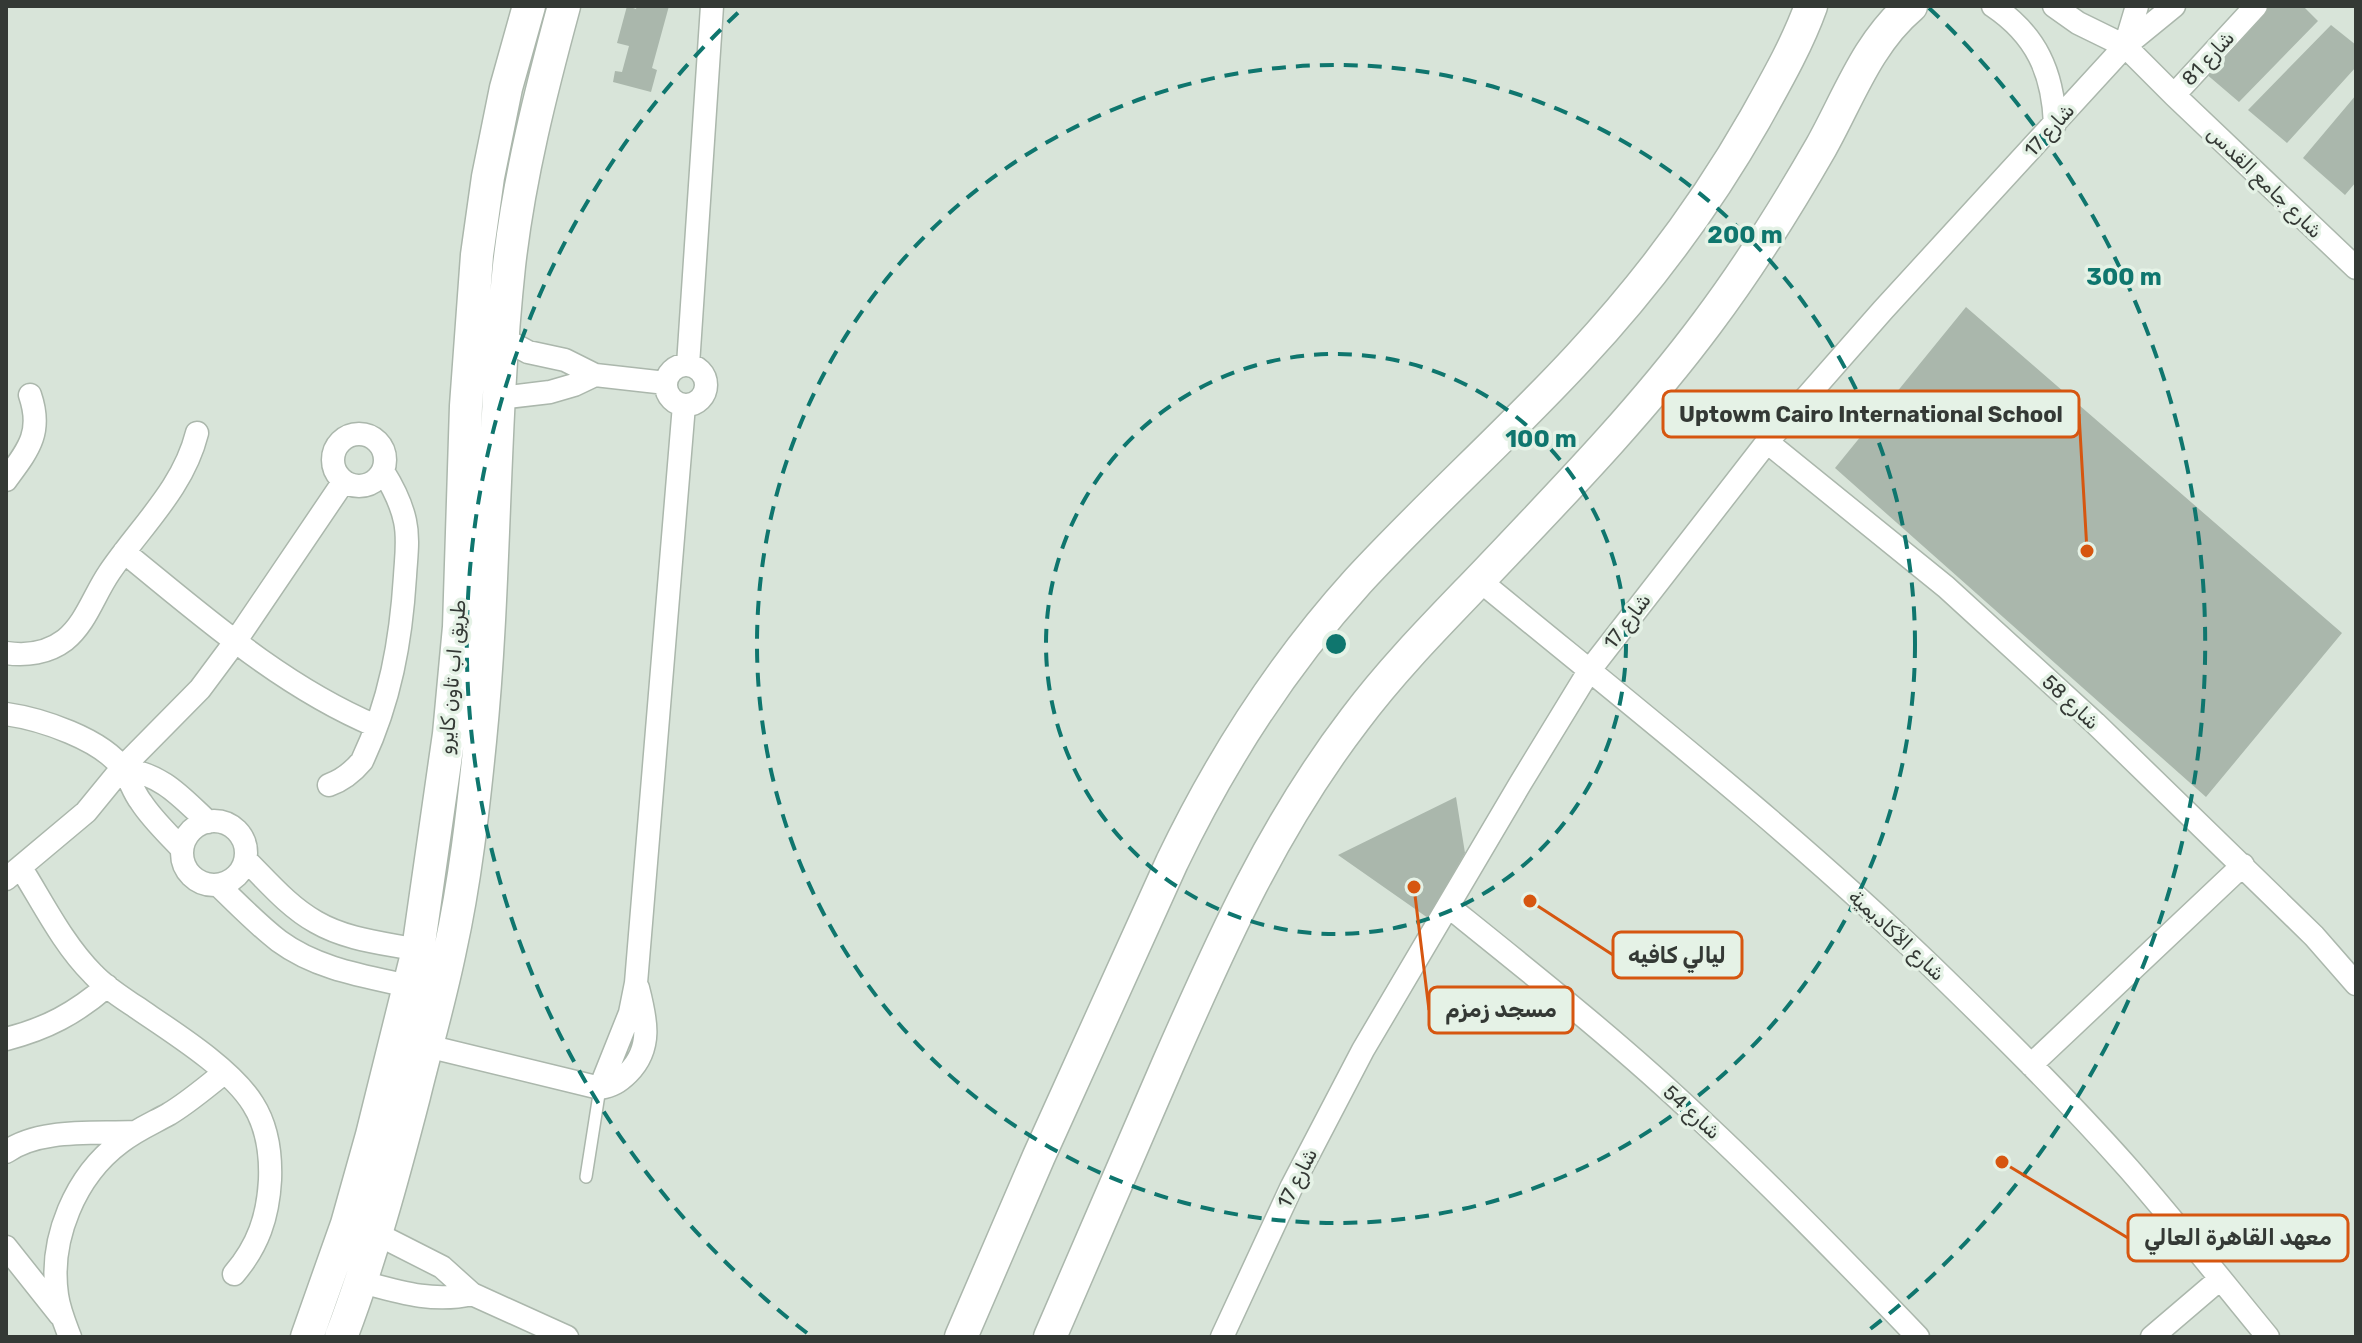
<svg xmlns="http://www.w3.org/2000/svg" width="2362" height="1343" font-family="Rubik,Cairo,sans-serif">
  <rect width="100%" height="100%" fill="#d8e4d9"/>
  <path fill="#aab7ac" d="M627 6 636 9 637 6H669L652 68 657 70 651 92 613 82 615 71 622 72 629 46 617 43Z
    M2267 6H2303L2318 21 2239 102 2205 73Z
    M2331 25 2356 45V67L2287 143 2248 110Z
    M2356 95V182L2345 195 2303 158Z
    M1966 307 2342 633 2206 797 1835 468Z
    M1456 797 1465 853 1428 918 1338 855Z"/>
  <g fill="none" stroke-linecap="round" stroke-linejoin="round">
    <defs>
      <path id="lane" d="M586 1177 600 1088"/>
      <path id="street" d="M1993 6C2036 35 2053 72 2055 124
        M2054 6 2078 23 2125 46 2174 95 2256 6
        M2125 46 2137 6
        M2174 95 2356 268
        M502 338 528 352 565 360 595 375 666 383
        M688 365 712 6
        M666 385a20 20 0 1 1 40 0a20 20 0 1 1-40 0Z
        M500 398 550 392 574 385 595 375
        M333 460a26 26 0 1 1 52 0a26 26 0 1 1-52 0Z
        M1767 442 1946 587 2095 723 2314 936 2356 984
        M6 480C28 450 43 433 30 395
        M124 552C203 616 281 686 376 726
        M1479 580C1632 706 1788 828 1930 965 1998 1031 2066 1098 2129 1169 2177 1224 2222 1281 2268 1337
        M6 653C26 656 48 653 65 640 86 623 94 595 109 573 140 527 183 489 197 433
        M6 714C41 719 102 739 123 769 130 779 133 792 141 802 152 819 168 834 182 849
        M122 768C164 776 178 794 208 822
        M329 785C343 780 352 773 362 761 390 702 401 641 405 576 406 558 409 539 405 521 401 502 393 487 383 471
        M182 853a32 32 0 1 1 64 0a32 32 0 1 1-64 0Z
        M246 860C268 882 289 907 316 922 347 940 384 943 418 950
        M21 868C43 903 63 944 93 974 105 987 121 997 136 1007 171 1031 231 1068 253 1104 267 1126 271 1154 270 1180 268 1217 258 1246 234 1274
        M6 879 86 812 122 768 200 689 235 642 344 481
        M218 885C238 904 258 925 279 941 317 969 364 976 409 986
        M1448 906C1535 976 1622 1045 1703 1122 1777 1191 1848 1264 1918 1337
        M6 1039C46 1029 76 1013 107 986
        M427 1046 600 1088C612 1086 619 1082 628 1073 653 1048 646 1019 638 988
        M2031 1065 2243 865
        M600 1088 630 1013 636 983 684 405
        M6 1152C39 1128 94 1134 134 1132
        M377 1234 442 1267 472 1294 567 1337
        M6 1247 60 1315
        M362 1282C399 1292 433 1303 472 1294
        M70 1337C65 1324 59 1310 57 1295 49 1239 75 1176 121 1142 136 1130 153 1123 169 1114 189 1102 206 1087 224 1073
        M1222 1337 1292 1186 1363 1050 1520 784 1589 671 1767 442 1883 310 2125 46 2174 6
        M2152 1337 2220 1279"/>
      <path id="secondary" d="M307 1337 347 1224 372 1135 418 950 449 734 459 627 466 406 477 255 488 177 506 88 529 6
        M341 1337C371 1258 393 1177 414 1096 426 1047 440 999 450 950 465 882 473 811 480 741 496 583 492 424 509 266 519 177 541 91 564 6
        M961 1337 1039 1156 1172 862C1221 760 1282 665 1358 581 1429 504 1508 434 1579 357 1646 285 1706 205 1755 119 1775 83 1797 45 1811 6
        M1050 1337C1089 1246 1129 1155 1168 1064 1222 941 1273 826 1355 719 1394 667 1439 622 1484 575 1561 494 1640 413 1707 323 1749 267 1786 208 1821 147 1848 99 1867 43 1911 6"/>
    </defs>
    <use href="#lane" stroke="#abb7ac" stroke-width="14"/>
    <use href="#street" stroke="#abb7ac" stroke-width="25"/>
    <use href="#secondary" stroke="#abb7ac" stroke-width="35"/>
    <use href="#lane" stroke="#fff" stroke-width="11"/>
    <use href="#street" stroke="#fff" stroke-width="22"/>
    <use href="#secondary" stroke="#fff" stroke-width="32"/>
  </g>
  <g fill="none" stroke="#0f766e" stroke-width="4" stroke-dasharray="14 10">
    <circle cx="1336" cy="644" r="290"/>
    <circle cx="1336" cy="644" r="579"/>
    <path d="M807 1333A869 869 0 0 1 743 8M1929 8A869 869 0 0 1 1865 1333"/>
  </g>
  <g text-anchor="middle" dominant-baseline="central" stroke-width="7" stroke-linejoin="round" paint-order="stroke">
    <g font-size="20" fill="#343935" stroke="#e5f2e6">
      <text transform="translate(2208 58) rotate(-47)">شارع 81</text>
      <text transform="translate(2049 130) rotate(-48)">شارع 17</text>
      <text transform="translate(2265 182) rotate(44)">شارع جامع القدس</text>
      <text transform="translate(1627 621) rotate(-53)">شارع 17</text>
      <text transform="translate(452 677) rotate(-85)">طريق اب تاون كايرو</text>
      <text transform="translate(2071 702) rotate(43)">شارع 58</text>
      <text transform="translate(1897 935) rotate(43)">شارع الأكاديمية</text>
      <text transform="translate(1692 1112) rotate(42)">شارع 54</text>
      <text transform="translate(1297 1178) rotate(-63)">شارع 17</text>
    </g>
  </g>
  <circle cx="1336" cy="644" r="12" fill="#0f766e" stroke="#e5f2e6" stroke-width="4"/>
  <g font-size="24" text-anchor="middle" font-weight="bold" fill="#0f766e" stroke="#e5f2e6" stroke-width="7" stroke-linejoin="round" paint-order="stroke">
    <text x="1745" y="243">200 m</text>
    <text x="2124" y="285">300 m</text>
    <text x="1541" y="447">100 m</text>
  </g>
  <path fill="none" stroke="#d65610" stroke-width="3" d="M2087 551L2079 414M1530 901L1613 955M1414 887L1429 1010M2002 1162L2128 1238"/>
  <g fill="#d65610" stroke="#e5f2e6" stroke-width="3">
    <circle cx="2087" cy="551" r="8"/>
    <circle cx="1530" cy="901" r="8"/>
    <circle cx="1414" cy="887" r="8"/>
    <circle cx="2002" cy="1162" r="8"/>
  </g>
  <g fill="#e5f2e6" stroke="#d65610" stroke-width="3">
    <rect x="1663" y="391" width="416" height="46" rx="8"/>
    <rect x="1613" y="932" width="129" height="46" rx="8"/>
    <rect x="1429" y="987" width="144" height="46" rx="8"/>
    <rect x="2128" y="1215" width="220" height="46" rx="8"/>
  </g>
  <g font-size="22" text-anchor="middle" font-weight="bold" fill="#343935">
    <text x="1871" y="422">Uptowm Cairo International School</text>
    <text x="1677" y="963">ليالي كافيه</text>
    <text x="1501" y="1017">مسجد زمزم</text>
    <text x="2238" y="1245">معهد القاهرة العالي</text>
  </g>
  <rect width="2362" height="1343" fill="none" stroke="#343935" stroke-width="16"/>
</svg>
